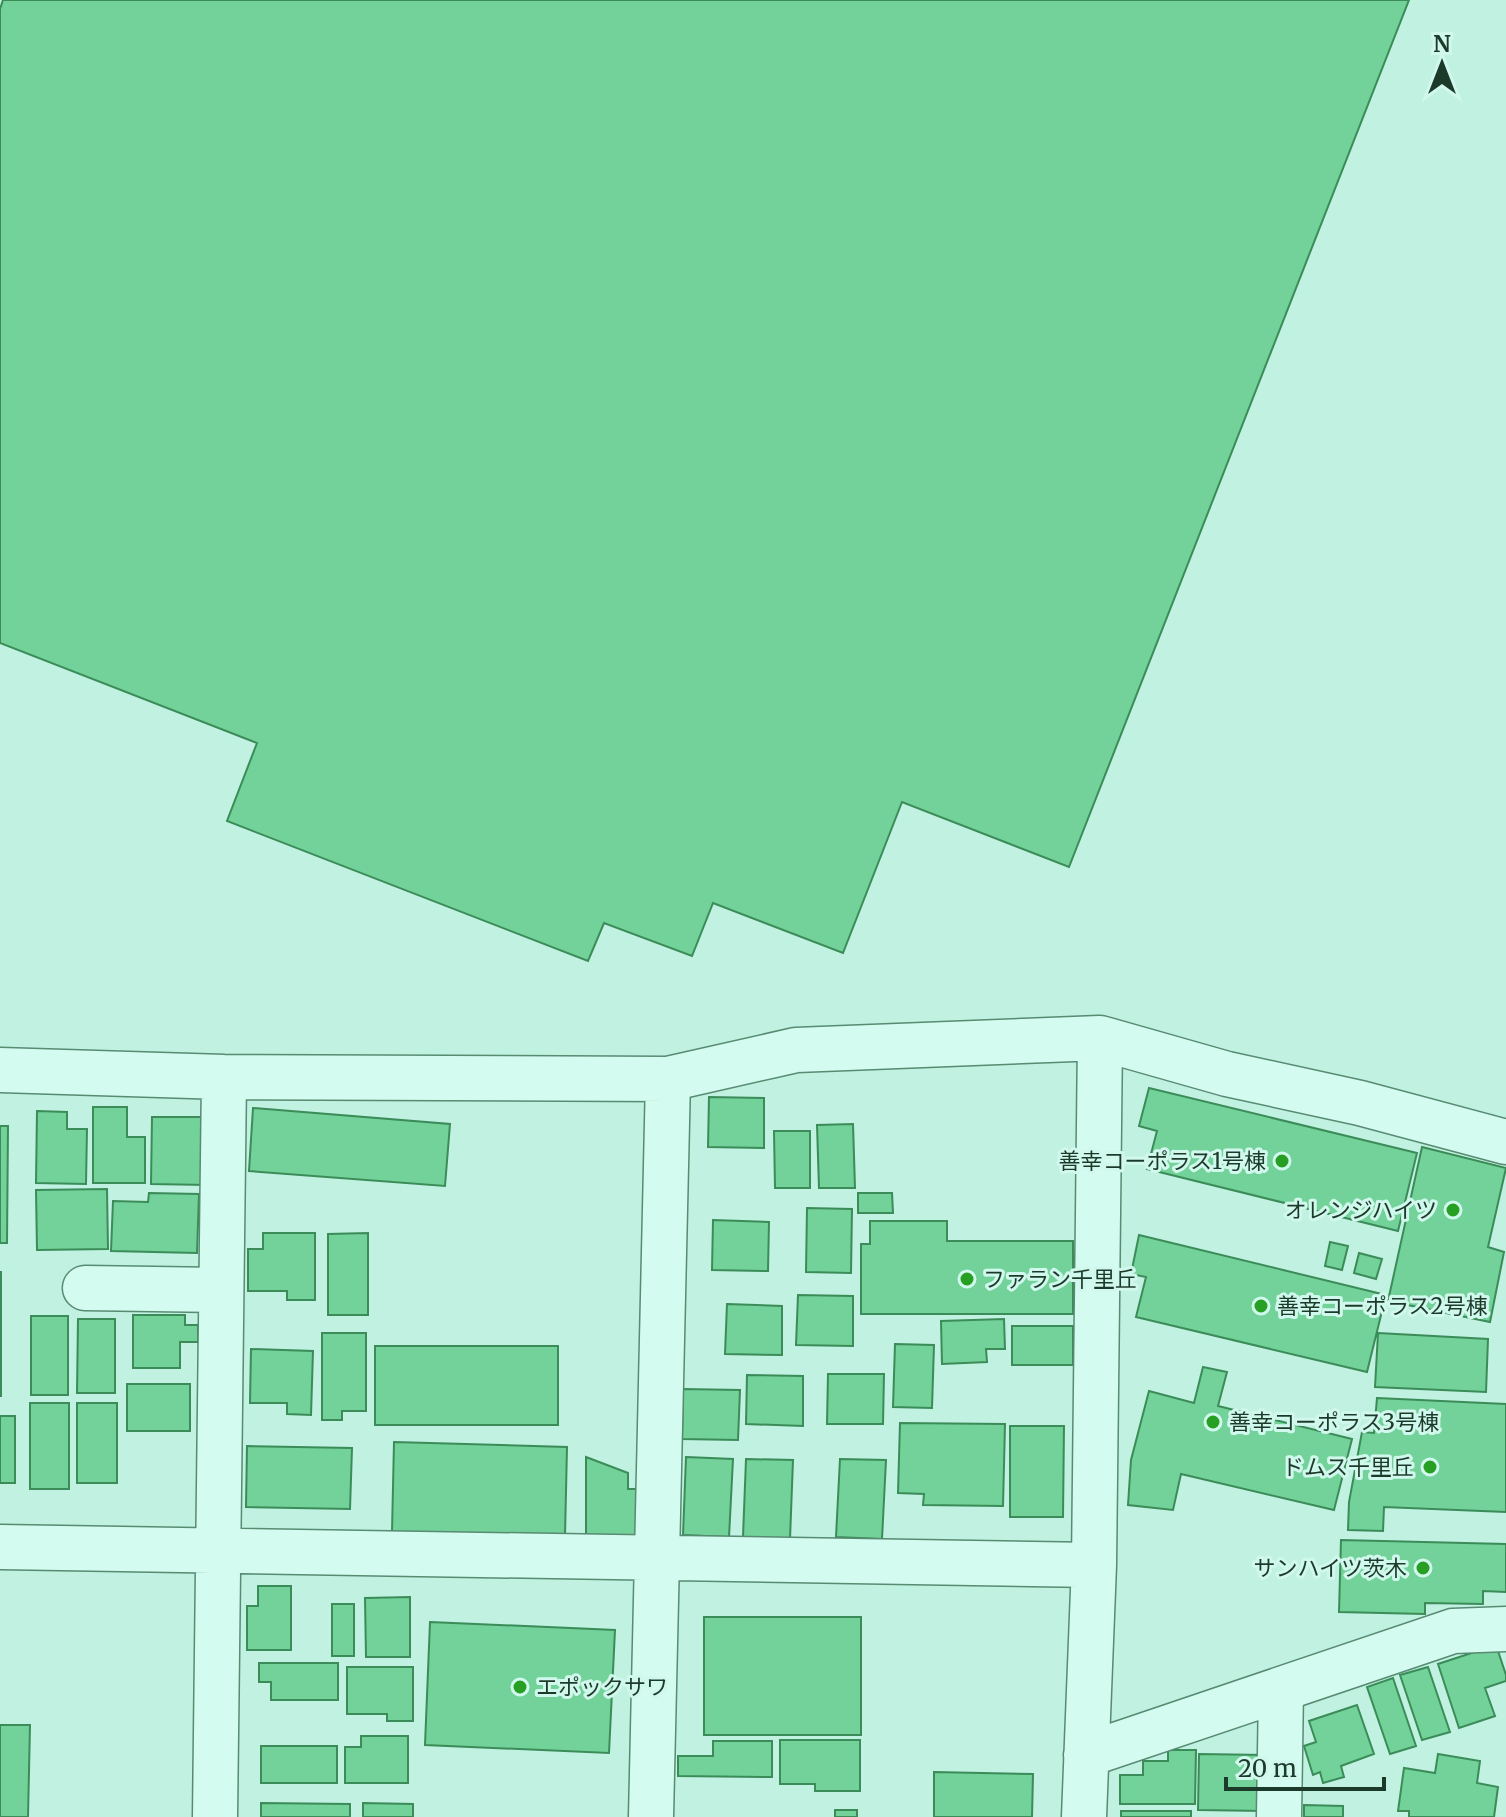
<svg xmlns="http://www.w3.org/2000/svg" width="1506" height="1817" font-family="Merriweather,'Noto Sans JP',serif">
  <rect width="100%" height="100%" fill="#c0f1e1"/>
  <path fill="#73d299" stroke="#3b8c59" stroke-width="2" d="M3 0H1409L1069 867 902 802 843 953 713 903 692 956 604 923 588 961 227 821 257 743 0 643V9Z
    M1149 1088 1417 1153 1398 1231 1147 1169 1157 1131 1139 1126Z
    M709 1097 764 1098V1148L708 1147Z
    M93 1107H127V1137H145V1183H93Z
    M253 1108 450 1124 445 1186 249 1171Z
    M37 1111 67 1112V1129H87L86 1184 36 1183Z
    M152 1117H208L207 1185 151 1184Z
    M853 1124 855 1188H819L817 1125Z
    M0 1126H8L7 1243H0Z
    M774 1131H810V1188H775Z
    M1422 1147 1506 1168 1488 1247 1504 1252 1490 1322 1388 1301Z
    M107 1189 108 1249 37 1250 36 1190Z
    M149 1193 199 1194 197 1253 111 1251 113 1201 148 1202Z
    M858 1193H892L893 1213H858Z
    M807 1208 852 1209 851 1273 806 1272Z
    M713 1220 769 1222 768 1271 712 1270Z
    M870 1221H947V1241H1073V1314H861V1244H870Z
    M263 1233H315V1300H287V1291H248V1249H263Z
    M368 1233V1315H328V1234Z
    M1139 1235 1386 1295 1367 1372 1136 1317 1146 1277 1131 1274Z
    M1330 1242 1348 1246 1342 1270 1325 1266Z
    M1359 1253 1382 1259 1376 1279 1354 1273Z
    M0 1272H1V1396H0Z
    M798 1295 853 1296V1346L796 1345Z
    M727 1304 782 1306V1355L725 1354Z
    M133 1315H185V1325H198V1342H180V1368H133Z
    M31 1316H68V1395H31Z
    M78 1319H115V1393H77Z
    M1004 1319 1005 1349H986L987 1362 942 1364 941 1321Z
    M1012 1326H1073V1365H1012Z
    M322 1333H366V1411H342V1420H322Z
    M1378 1333 1488 1339 1486 1392 1375 1387Z
    M895 1344 934 1345 932 1408 893 1407Z
    M375 1346H558V1425H375Z
    M251 1349 313 1351 311 1415 287 1414V1403H250Z
    M1203 1367 1227 1372 1218 1406 1352 1439 1334 1510 1181 1474 1173 1510 1128 1505 1131 1460 1149 1391 1194 1403Z
    M828 1374H884L883 1424H827Z
    M747 1375 803 1376V1426L746 1424Z
    M127 1384H190V1431H127Z
    M683 1389 740 1390 738 1440 682 1439Z
    M1377 1398 1506 1404V1512L1384 1507 1383 1531 1348 1530 1349 1502 1362 1432 1374 1433Z
    M30 1403H69V1489H30Z
    M77 1403H117V1483H77Z
    M0 1416H15V1483H0Z
    M900 1423 1005 1424 1003 1506 923 1505 924 1494 898 1493Z
    M1010 1426H1064L1063 1517H1010Z
    M394 1442 567 1447 565 1536 392 1532Z
    M247 1446 352 1448 350 1509 246 1507Z
    M586 1457 628 1473V1489H644L643 1537 586 1536Z
    M686 1457 733 1459 729 1537 683 1535Z
    M746 1459 793 1460 790 1539 743 1537Z
    M840 1459 886 1460 882 1539 836 1537Z
    M1341 1540 1506 1544V1592L1483 1591V1604L1425 1603V1614L1339 1612Z
    M258 1586H291V1650H247V1606H258Z
    M410 1597V1657H366L365 1598Z
    M332 1604H354V1656H332Z
    M704 1617H861V1735H704Z
    M430 1622 615 1630 609 1753 425 1745Z
    M1496 1645 1506 1675V1681L1485 1688 1495 1716 1459 1728 1438 1664Z
    M259 1663H338V1700H271V1682H259Z
    M347 1667H413V1721H387V1714H347Z
    M1428 1667 1450 1732 1422 1740 1400 1675Z
    M1393 1678 1416 1746 1390 1754 1367 1687Z
    M1357 1705 1374 1754 1341 1766 1344 1777 1323 1783 1320 1772 1313 1775 1304 1746 1316 1742 1309 1721Z
    M0 1725H30L28 1817H0Z
    M361 1736H408V1783H345V1747H361Z
    M780 1740H860V1791H815V1784H780Z
    M713 1741H772V1777L678 1776V1756H713Z
    M261 1746H337V1783H261Z
    M1168 1750H1196L1195 1804H1120V1775H1143V1761H1168Z
    M1199 1754 1265 1755 1264 1811 1198 1810Z
    M1438 1754 1480 1761 1477 1783 1498 1787 1494 1817H1409V1811H1398L1404 1768 1435 1773Z
    M934 1772 1033 1774 1032 1817H934Z
    M261 1803 350 1804V1817H261Z
    M363 1803 413 1804V1817H363Z
    M1304 1805 1343 1806V1817H1304Z
    M835 1810H857V1817H835Z
    M1121 1811H1191V1817H1121Z"/>
  <g fill="none" stroke-linecap="round" stroke-linejoin="round">
    <defs>
      <path id="street" d="M0 1070 224 1077 668 1079 796 1050 1100 1038 1227 1074 1360 1103 1506 1142
        M85 1288 221 1290
        M0 1547 1094 1565
        M1086 1755 1453 1631 1506 1629
        M215 1817 224 1077
        M651 1817 668 1079
        M1084 1817 1094 1565 1100 1038
        M1279 1817 1281 1689"/>
    </defs>
    <use href="#street" stroke="#578b72" stroke-width="47"/>
    <use href="#street" stroke="#d4fbef" stroke-width="44"/>
  </g>
  <g fill="#269f22" stroke="#d0f8ec" stroke-width="3">
    <circle cx="1282" cy="1161" r="8"/>
    <circle cx="1453" cy="1210" r="8"/>
    <circle cx="967" cy="1279" r="8"/>
    <circle cx="1261" cy="1306" r="8"/>
    <circle cx="1213" cy="1422" r="8"/>
    <circle cx="1430" cy="1467" r="8"/>
    <circle cx="1423" cy="1568" r="8"/>
    <circle cx="520" cy="1687" r="8"/>
  </g>
  <g text-anchor="middle" dominant-baseline="central" stroke-width="6" stroke-linejoin="round" paint-order="stroke">
    <g font-size="22" fill="#1c3a2a" stroke="#d0f8ec" text-anchor="end">
      <text x="1266" y="1161">善幸コーポラス1号棟</text>
      <text x="1437" y="1210">オレンジハイツ</text>
      <text x="983" y="1279" text-anchor="start">ファラン千里丘</text>
      <text x="1277" y="1306" text-anchor="start">善幸コーポラス2号棟</text>
      <text x="1229" y="1422" text-anchor="start">善幸コーポラス3号棟</text>
      <text x="1414" y="1467">ドムス千里丘</text>
      <text x="1407" y="1568">サンハイツ茨木</text>
      <text x="536" y="1687" text-anchor="start">エポックサワ</text>
    </g>
  </g>
  <g transform="translate(1442 64)" stroke="#d0f8ec" stroke-width="6" paint-order="stroke">
  <path d="M0-6L14 30L0 20L-14 30Z" fill="#1c3a2a"/>
  <text y="-12" font-size="22" font-weight="bold" text-anchor="middle" fill="#1c3a2a">N</text>
  </g>
  <path d="M1226 1777v12h158v-12" fill="none" stroke="#1c3a2a" stroke-width="4"/>
  <text x="1238" y="1777" font-size="24" fill="#1c3a2a" stroke="#d0f8ec" stroke-width="6" paint-order="stroke">20 m</text>
</svg>
